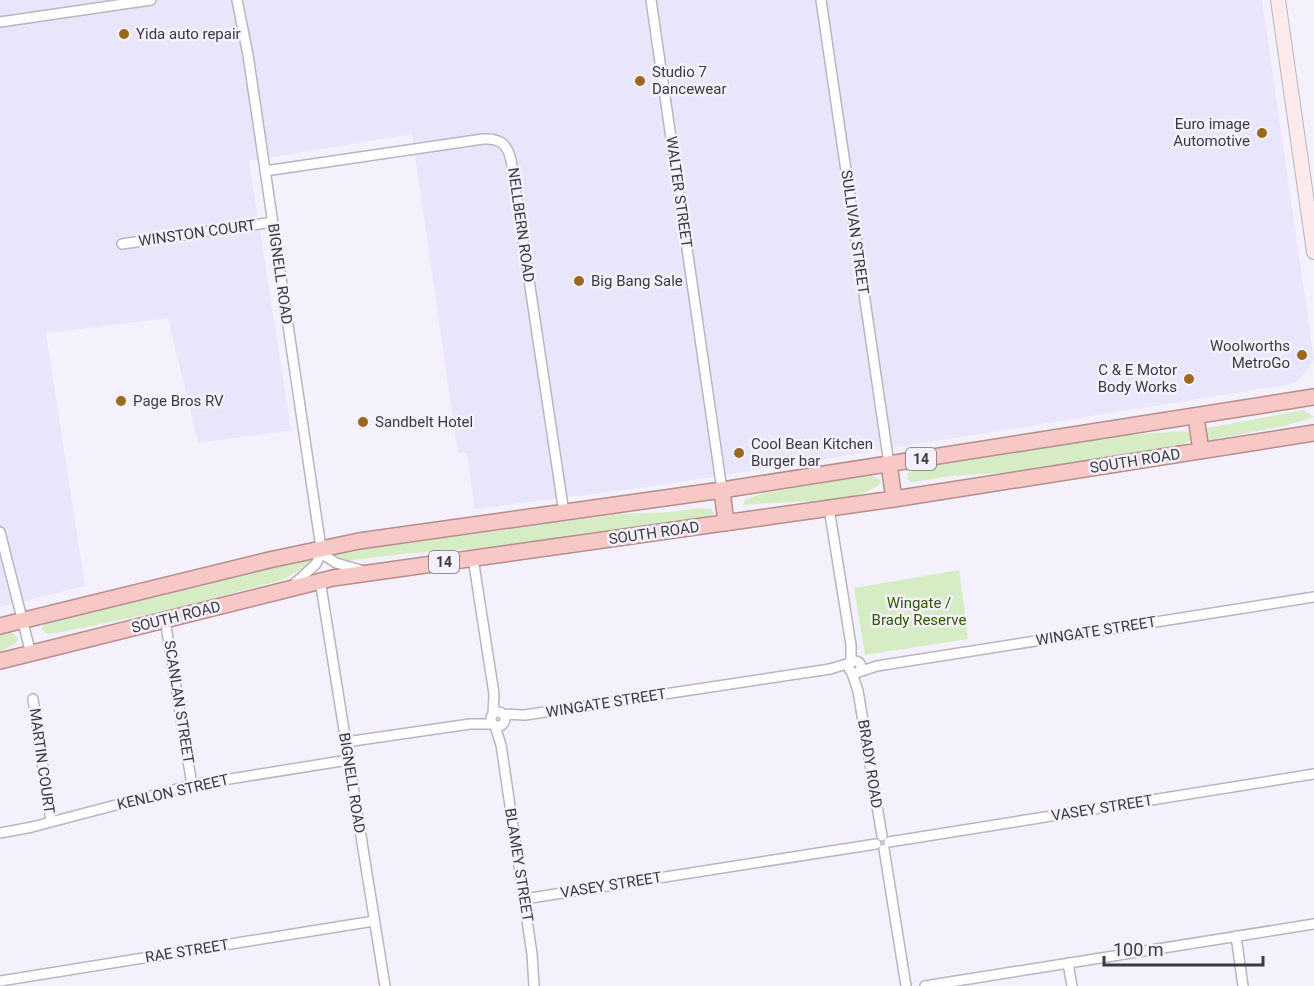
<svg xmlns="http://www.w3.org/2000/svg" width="1314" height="986" font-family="Roboto,sans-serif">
  <rect width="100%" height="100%" fill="#f4f1fc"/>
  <path fill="#e9e6fc" d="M0 0H1262L1314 360 1297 383 662 485 475 509 467 453H458L412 134 249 161 291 430 198 443 168 318 46 333 85 586 0 607Z"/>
  <path fill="#d6ecc5" d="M1304 410 1314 417 1284 426 1206 441 1204 430 1206 428Z
    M1184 431 1194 435 1195 437 1181 446 1015 472 952 476 912 482 908 480 907 474 918 468 1113 436Z
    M870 475 880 479 881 483C869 493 855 496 841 499L743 505 745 500 763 493Z
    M699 508 712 509 714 514 706 519 519 546 401 554 348 561H341L332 553 621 514 669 512Z
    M312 558 308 564 285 579 174 609 52 634H48L41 629 44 624Z
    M959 570 968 639 865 655 854 588Z
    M12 633 16 636 18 640 14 644 0 652V634Z"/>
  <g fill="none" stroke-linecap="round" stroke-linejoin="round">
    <defs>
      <path id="minor" d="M237 0 248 55 321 548
        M651 0 722 490
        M821 0 889 464
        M0 22 151 0
        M265 171 483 139C499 138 507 143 511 160L564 513
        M122 244 273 222
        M829 508 851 645V662
        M0 532 31 654
        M473 558 494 694 493 714
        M320 580 385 986
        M293 585 316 564 321 553 336 563 364 571
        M165 620 192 785
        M849 667a6 6 0 1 1 12 0a6 6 0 1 1-12 0Z
        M859 672 877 666 1314 597
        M852 673 858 691 882 836
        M33 699 51 822
        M491 719a7 7 0 1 1 14 0a7 7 0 1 1-14 0Z
        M502 714 525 715 830 669 850 663
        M495 726 501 745 532 954 534 986
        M346 742 470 724H493
        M0 833 32 827 192 785 348 760
        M889 842 1314 774
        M884 849 906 986
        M524 899 876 844
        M1236 936 1243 986
        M1068 963 1072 986
        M0 981 374 921
        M925 986 1314 924"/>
      <path id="secondary" d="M1278 0 1314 252"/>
      <path id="trunk" d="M1196 417 1201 451
        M889 464 894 499
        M722 490 726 523
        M0 626 269 560 359 541 722 490 1314 397
        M0 661 333 578 894 499 1314 433"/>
    </defs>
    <use href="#minor" stroke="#b8b5c0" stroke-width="12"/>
    <use href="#secondary" stroke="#b8b5c0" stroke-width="16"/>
    <use href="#trunk" stroke="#b48e8d" stroke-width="18"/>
    <use href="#minor" stroke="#fff" stroke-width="9"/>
    <use href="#secondary" stroke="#fcebea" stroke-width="14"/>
    <use href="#trunk" stroke="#f7c8c6" stroke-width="15"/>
  </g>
  <g fill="#9b681d" stroke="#f4f1fc" stroke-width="2">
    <circle cx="124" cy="34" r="6"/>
    <circle cx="640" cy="81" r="6"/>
    <circle cx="1262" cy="133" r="6"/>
    <circle cx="579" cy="281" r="6"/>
    <circle cx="1302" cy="355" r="6"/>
    <circle cx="1189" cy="379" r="6"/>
    <circle cx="121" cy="401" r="6"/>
    <circle cx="363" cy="422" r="6"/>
    <circle cx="739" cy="453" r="6"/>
  </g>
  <g text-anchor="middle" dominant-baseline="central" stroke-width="5" stroke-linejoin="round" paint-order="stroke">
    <g fill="#f4f1fc" stroke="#727177" stroke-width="1.5">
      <rect x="906" y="448" width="30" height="22" rx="4.5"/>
      <rect x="429" y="551" width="30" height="22" rx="4.5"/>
    </g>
    <g font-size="14" font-weight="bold" fill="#3b3a3e">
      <text x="921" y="459">14</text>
      <text x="444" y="562">14</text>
    </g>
    <g font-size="15" fill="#3b3a3e" stroke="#f4f1fc" text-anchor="start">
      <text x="136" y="34">Yida auto repair</text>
      <text x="652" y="72">Studio 7<tspan x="652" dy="17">Dancewear</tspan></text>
      <text x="1250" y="124" text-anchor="end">Euro image<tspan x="1250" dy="17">Automotive</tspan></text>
      <text x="591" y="281">Big Bang Sale</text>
      <text x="1290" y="346" text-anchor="end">Woolworths<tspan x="1290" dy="17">MetroGo</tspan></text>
      <text x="1177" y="370" text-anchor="end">C &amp; E Motor<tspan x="1177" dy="17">Body Works</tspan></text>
      <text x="133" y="401">Page Bros RV</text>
      <text x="375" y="422">Sandbelt Hotel</text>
      <text x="751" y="444">Cool Bean Kitchen<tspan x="751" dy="17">Burger bar</tspan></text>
    </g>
    <g font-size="15" fill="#3b3a3e" stroke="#f4f1fc">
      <text transform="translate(679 192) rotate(82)">WALTER STREET</text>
      <text transform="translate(521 225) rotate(82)">NELLBERN ROAD</text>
      <text transform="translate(855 232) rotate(82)">SULLIVAN STREET</text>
      <text transform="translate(197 233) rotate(-8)">WINSTON COURT</text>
      <text transform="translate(280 274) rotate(82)">BIGNELL ROAD</text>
      <text transform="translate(1135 461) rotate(-9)">SOUTH ROAD</text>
      <text transform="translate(654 533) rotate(-8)">SOUTH ROAD</text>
      <text transform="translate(176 617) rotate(-14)">SOUTH ROAD</text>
      <text transform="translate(1096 631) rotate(-9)">WINGATE STREET</text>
      <text transform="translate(179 702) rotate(81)">SCANLAN STREET</text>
      <text transform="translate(606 703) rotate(-9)">WINGATE STREET</text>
      <text transform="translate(42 761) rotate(82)">MARTIN COURT</text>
      <text transform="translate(870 764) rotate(81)">BRADY ROAD</text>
      <text transform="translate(352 783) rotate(81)">BIGNELL ROAD</text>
      <text transform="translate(173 792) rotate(-13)">KENLON STREET</text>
      <text transform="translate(1102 808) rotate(-9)">VASEY STREET</text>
      <text transform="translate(519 865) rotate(81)">BLAMEY STREET</text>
      <text transform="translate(611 885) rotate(-9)">VASEY STREET</text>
      <text transform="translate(187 951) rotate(-9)">RAE STREET</text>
    </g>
    <g font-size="15" fill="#325701" stroke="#f4f1fc">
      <text x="919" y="603">Wingate /<tspan x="919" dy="17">Brady Reserve</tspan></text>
    </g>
  </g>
  <path d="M1104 956v9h159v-9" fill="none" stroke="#3b3a3e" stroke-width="3"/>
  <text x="1113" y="956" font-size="18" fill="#3b3a3e" stroke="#f4f1fc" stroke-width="4.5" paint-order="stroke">100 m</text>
</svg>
